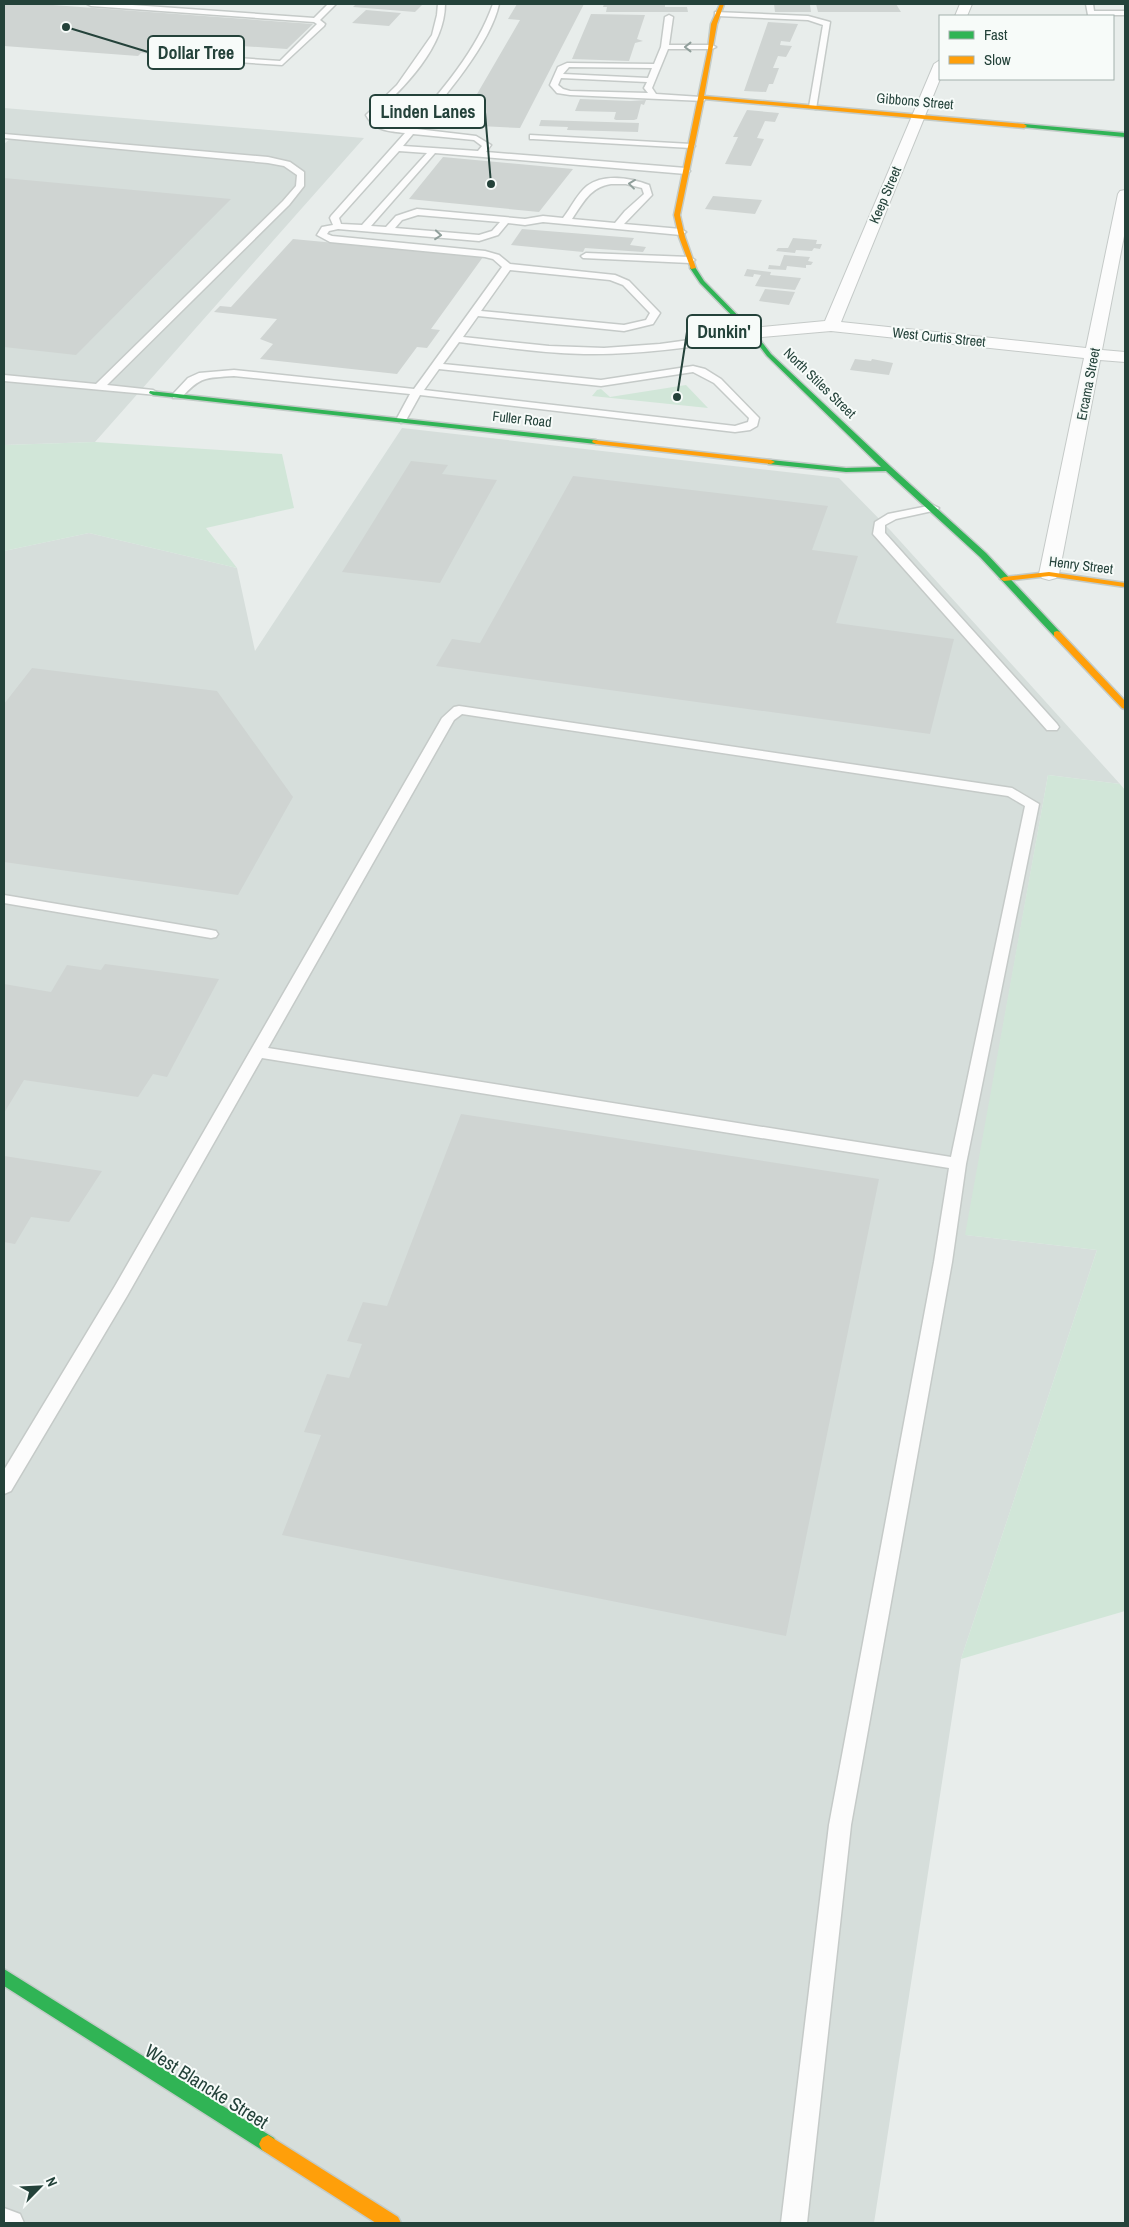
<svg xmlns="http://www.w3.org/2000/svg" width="1129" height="2227" font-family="'Archivo Narrow',sans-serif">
  <rect width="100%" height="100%" fill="#e8edeb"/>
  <path fill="#d6dedb" d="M4 108 364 138 95 442 4 445V144L10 139 4 138Z
    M402 428 839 478 891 531 1120 784 1048 775 966 1235 1097 1250 961 1659 874 2223H4V551L89 533 237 568 255 651Z"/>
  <path fill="#d1e6d8" d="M686 385 708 408 592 396 597 390 601 389 610 397Z
    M95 442 282 454 294 508 206 528 237 568 89 533 4 551V445Z
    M1048 775 1120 784 1125 790V1611L961 1659 1097 1250 965 1235Z"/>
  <path fill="#cfd4d2" d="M4 4H39L313 24 287 49 166 41 153 54 141 53 138 56 4 46Z
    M356 4H423L415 12 353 7Z
    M517 4H584L520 128 459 125 520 20 508 19Z
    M604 4H665V7H687L688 12H606L607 7H603Z
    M774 4 810 5 811 12H775Z
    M816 4H896L901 12H818Z
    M366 10 401 13 389 26 352 23Z
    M591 14 645 15 637 39 643 41 635 43 629 61 572 59Z
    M768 22 798 24 790 42 781 41 780 45 792 46 786 57 778 56 773 68H779L773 84H769L766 92 744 91Z
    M580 99 631 101 646 100 644 105 641 104 637 119 634 120H616L614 119 616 112 575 111Z
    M747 110 779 113 775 122 765 121 757 138 764 139 751 166 725 164 738 137H733Z
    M541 120 639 123 638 132 567 130 568 127 539 126Z
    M443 157 573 169 539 212 409 199Z
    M4 178 231 199 76 355 4 347Z
    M713 196 762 200 755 214 705 209Z
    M522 229 634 238 630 245 646 247 643 252 585 248 583 252 511 245Z
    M793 238 817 240 816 244H822L820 249 814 248 812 251 796 250 795 253 776 251 778 248H788Z
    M293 239 483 257 431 329 440 330 427 348 417 347 397 374 260 359 273 344 260 339 277 319 214 312 220 306 231 307Z
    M784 255 810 257 808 261 813 262 811 265H806V268L787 266 786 270 768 269 769 265 780 266Z
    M747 269 771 272 770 275 801 278 795 290 755 286 761 275 754 274 753 277 744 276Z
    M765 289 795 292 789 305 759 301Z
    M855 359 871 361 872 359 893 363 889 375 850 370Z
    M411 461 448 465 442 474 497 480 440 583 342 572Z
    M573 476 828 506 812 550 858 556 836 623 954 639 930 734 436 666 452 639 480 643Z
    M32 668 217 691 293 797 238 895 4 862V704Z
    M105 964 219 979 167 1077 153 1074 138 1097 24 1080 4 1113V984L51 992 67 965 101 970Z
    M461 1114 879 1179 786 1636 282 1535 321 1435 304 1432 327 1374 349 1378 362 1344 347 1341 363 1302 387 1306Z
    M4 1156 102 1171 69 1222 31 1217 15 1244 4 1242Z"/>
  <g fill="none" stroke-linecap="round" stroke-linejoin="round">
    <defs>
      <path id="lane" d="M87 4H118L314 18 328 4H336L320 20 325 24 324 26 282 65 177 58 173 56 177 54 280 61 317 24 314 22 91 6Z
        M438 4H445C445 47 404 88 374 115 381 128 397 127 409 128 441 92 477 50 493 4H499C491 43 444 98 417 129L476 136 491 145 486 152 686 168 690 171 686 174 435 153 371 226 386 227 396 216 417 209 525 219 543 216 563 218C571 208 577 194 587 186 604 173 631 178 649 185L652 195 624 224 681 229 686 232 681 235 543 222 525 225 508 223 498 235 479 241 338 229 329 231 327 234 332 236 485 251 499 255 510 264 615 275 629 281 660 313 653 324 624 331 478 316 463 337 549 346 604 348 660 344 755 331V335C706 347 635 355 584 354 542 353 501 347 459 342L443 364 601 380 693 366 705 369 721 379 759 418 757 426 750 430 735 432 420 395 405 422 401 423 396 420 410 394 234 376C205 378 201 376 181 398H173V394L188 378 199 373 234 370 414 389 502 267 493 259 485 257 330 242 317 235 322 227 333 225 330 218 331 216 405 133C389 131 374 131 366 115L397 85 432 35 437 15ZM413 134 474 140 482 146 478 151 403 146ZM399 151 427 153 362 225 341 224 339 218ZM611 184H626L642 188 644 194 625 211 615 223 572 219C583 203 590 187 611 184ZM418 215 500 222 492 231 479 235 395 228 402 220ZM510 270 610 280 623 285 650 313 646 320 624 325 481 311ZM439 369 601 386 693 372 714 383 749 418 748 422 735 426 424 390Z
        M1086 4H1093L1094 11H1125V15H1088Z
        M715 12 808 16 830 22 816 109 809 107 823 25 808 20 718 16H715Z
        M669 15 673 17 669 45H712L716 47 712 49H668L652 88 656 94 701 97 705 99 704 101 570 95 557 93 550 85 558 67 567 63 654 64 661 47 665 17ZM569 67 652 68 648 78 563 74ZM561 78 647 82 644 88 648 93 570 91 563 89 558 85Z
        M4 134 268 157 290 162 304 172V186L289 205 107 385 153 390 158 393 157 395 4 381V375L96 384 283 201 296 186 297 175 284 166 268 163 4 138Z
        M530 135 691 144 695 146 691 148 533 139H530Z
        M586 253 690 257 695 260 690 263 583 258 581 256Z
        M933 505 939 508 937 510 896 519 885 525V533L1057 724 1059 727 1057 730H1047L873 534 875 522 888 514Z
        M459 706 1012 788 1039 804 966 1164 952 1262 851 1825 807 2223H781L829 1825 934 1262 949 1168 262 1058 127 1296 11 1491 4 1494V1470L115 1286 442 718 454 707ZM462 714 1008 796 1025 806 951 1157 268 1048 454 720Z
        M4 895 211 930 216 931 218 934 216 937 211 938 4 903Z
        M4 2208 20 2214 24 2223H4Z"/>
      <path id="street" d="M960 4H972L967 16H955Z
        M940 60V79L841 322 1086 348 1118 194 1120 191 1125 190V231L1102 350 1125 352V362L1100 360 1059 574 1056 578 1049 580 1042 578 1039 574 1084 358 831 331 752 338 746 337 744 333 746 329 752 328 825 321 934 64Z"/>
      <path id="fast" d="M1024 124 1125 133V137L1022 127Z
        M691 267H695L704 281 754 332 771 354 891 467 986 553 1060 632V636H1054L980 557 886 471 846 472 768 464V460H771L846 468 881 467 767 356 750 334 700 283 690 268Z
        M150 391 596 440 600 442 596 444 153 395 149 393Z
        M4 1969 274 2138 277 2144 274 2150 268 2153 262 2150 4 1986Z"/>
      <path id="slow" d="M720 4H724L717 24 704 96 1024 124 1027 126 1024 128 704 99 680 215 685 237 696 268 691 269 679 237 674 215 708 49 711 24Z
        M593 440 771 460 775 462 771 464 596 444 592 442Z
        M1049 572 1125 583V587L1049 576 1004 581 1000 579 1004 577Z
        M1057 631 1060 632 1125 701V709L1122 708 1054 636V632Z
        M268 2135 398 2217 401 2223H376L262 2150 259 2144 262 2138Z"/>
    </defs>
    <use href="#lane" stroke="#c5cac8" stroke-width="3"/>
    <use href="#street" stroke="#c5cac8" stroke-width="2"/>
    <use href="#fast" stroke="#c3cbc8" stroke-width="3"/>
    <use href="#slow" stroke="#c3cbc8" stroke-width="3"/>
    <use href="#lane" fill="#fcfcfc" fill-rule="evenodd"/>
    <use href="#street" fill="#fcfcfc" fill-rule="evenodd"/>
    <use href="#fast" fill="#30b455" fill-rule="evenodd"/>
    <use href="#slow" fill="#ff9f0a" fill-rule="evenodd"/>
  </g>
  <defs><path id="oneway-chevron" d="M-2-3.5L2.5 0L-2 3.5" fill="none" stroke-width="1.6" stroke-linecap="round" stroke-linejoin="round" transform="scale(1.25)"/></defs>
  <g stroke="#909f9b">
    <use href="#oneway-chevron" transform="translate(688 47) rotate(180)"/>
    <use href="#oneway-chevron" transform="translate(632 184) rotate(-173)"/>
    <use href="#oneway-chevron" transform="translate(438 235) rotate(5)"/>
  </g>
  <g text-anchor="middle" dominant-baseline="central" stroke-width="4" stroke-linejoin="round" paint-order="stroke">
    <g font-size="14" fill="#24423a" stroke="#f7fbf9">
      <text transform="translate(915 101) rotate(5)">Gibbons Street</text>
      <text transform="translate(885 195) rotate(-67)">Keep Street</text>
      <text transform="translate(939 337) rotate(6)">West Curtis Street</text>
      <text transform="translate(820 383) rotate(44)">North Stiles Street</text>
      <text transform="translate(1088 384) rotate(-79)">Ercama Street</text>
      <text transform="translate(522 419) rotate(6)">Fuller Road</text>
      <text transform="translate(1081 565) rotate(7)">Henry Street</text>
    </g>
    <g font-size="19" fill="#24423a" stroke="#f7fbf9">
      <text transform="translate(207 2086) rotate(32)">West Blancke Street</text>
    </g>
  </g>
  <path fill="none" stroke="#24423a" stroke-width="2" d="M66 27L148 52M491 184L485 112M677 397L687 332"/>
  <g fill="#24423a" stroke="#f7fbf9" stroke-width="2">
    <circle cx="66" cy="27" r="5"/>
    <circle cx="491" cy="184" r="5"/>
    <circle cx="677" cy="397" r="5"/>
  </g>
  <g fill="#f7fbf9" stroke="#24423a" stroke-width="2">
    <rect x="148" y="36" width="96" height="33" rx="5"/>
    <rect x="370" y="95" width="115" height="33" rx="5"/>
    <rect x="687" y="315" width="74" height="33" rx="5"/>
  </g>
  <g font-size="18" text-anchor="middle" font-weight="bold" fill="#24423a">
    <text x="196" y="59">Dollar Tree</text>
    <text x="428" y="118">Linden Lanes</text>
    <text x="724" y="338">Dunkin'</text>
  </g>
  <rect width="1129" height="2227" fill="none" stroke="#24423a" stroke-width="10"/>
  <rect x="939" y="15" width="175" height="65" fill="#f7fbf9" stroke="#a3b1ad"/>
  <rect x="949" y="31" width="25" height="8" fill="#30b455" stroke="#a3b1ad"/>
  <text x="984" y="40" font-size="15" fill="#24423a">Fast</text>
  <rect x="949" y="56" width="25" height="8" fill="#ff9f0a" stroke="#a3b1ad"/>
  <text x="984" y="65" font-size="15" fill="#24423a">Slow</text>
  <g transform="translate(40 2187) rotate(66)" stroke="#f7fbf9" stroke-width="4" paint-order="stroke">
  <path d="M0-4L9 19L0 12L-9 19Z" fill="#24423a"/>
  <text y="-8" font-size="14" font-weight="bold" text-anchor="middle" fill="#24423a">N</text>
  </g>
</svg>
